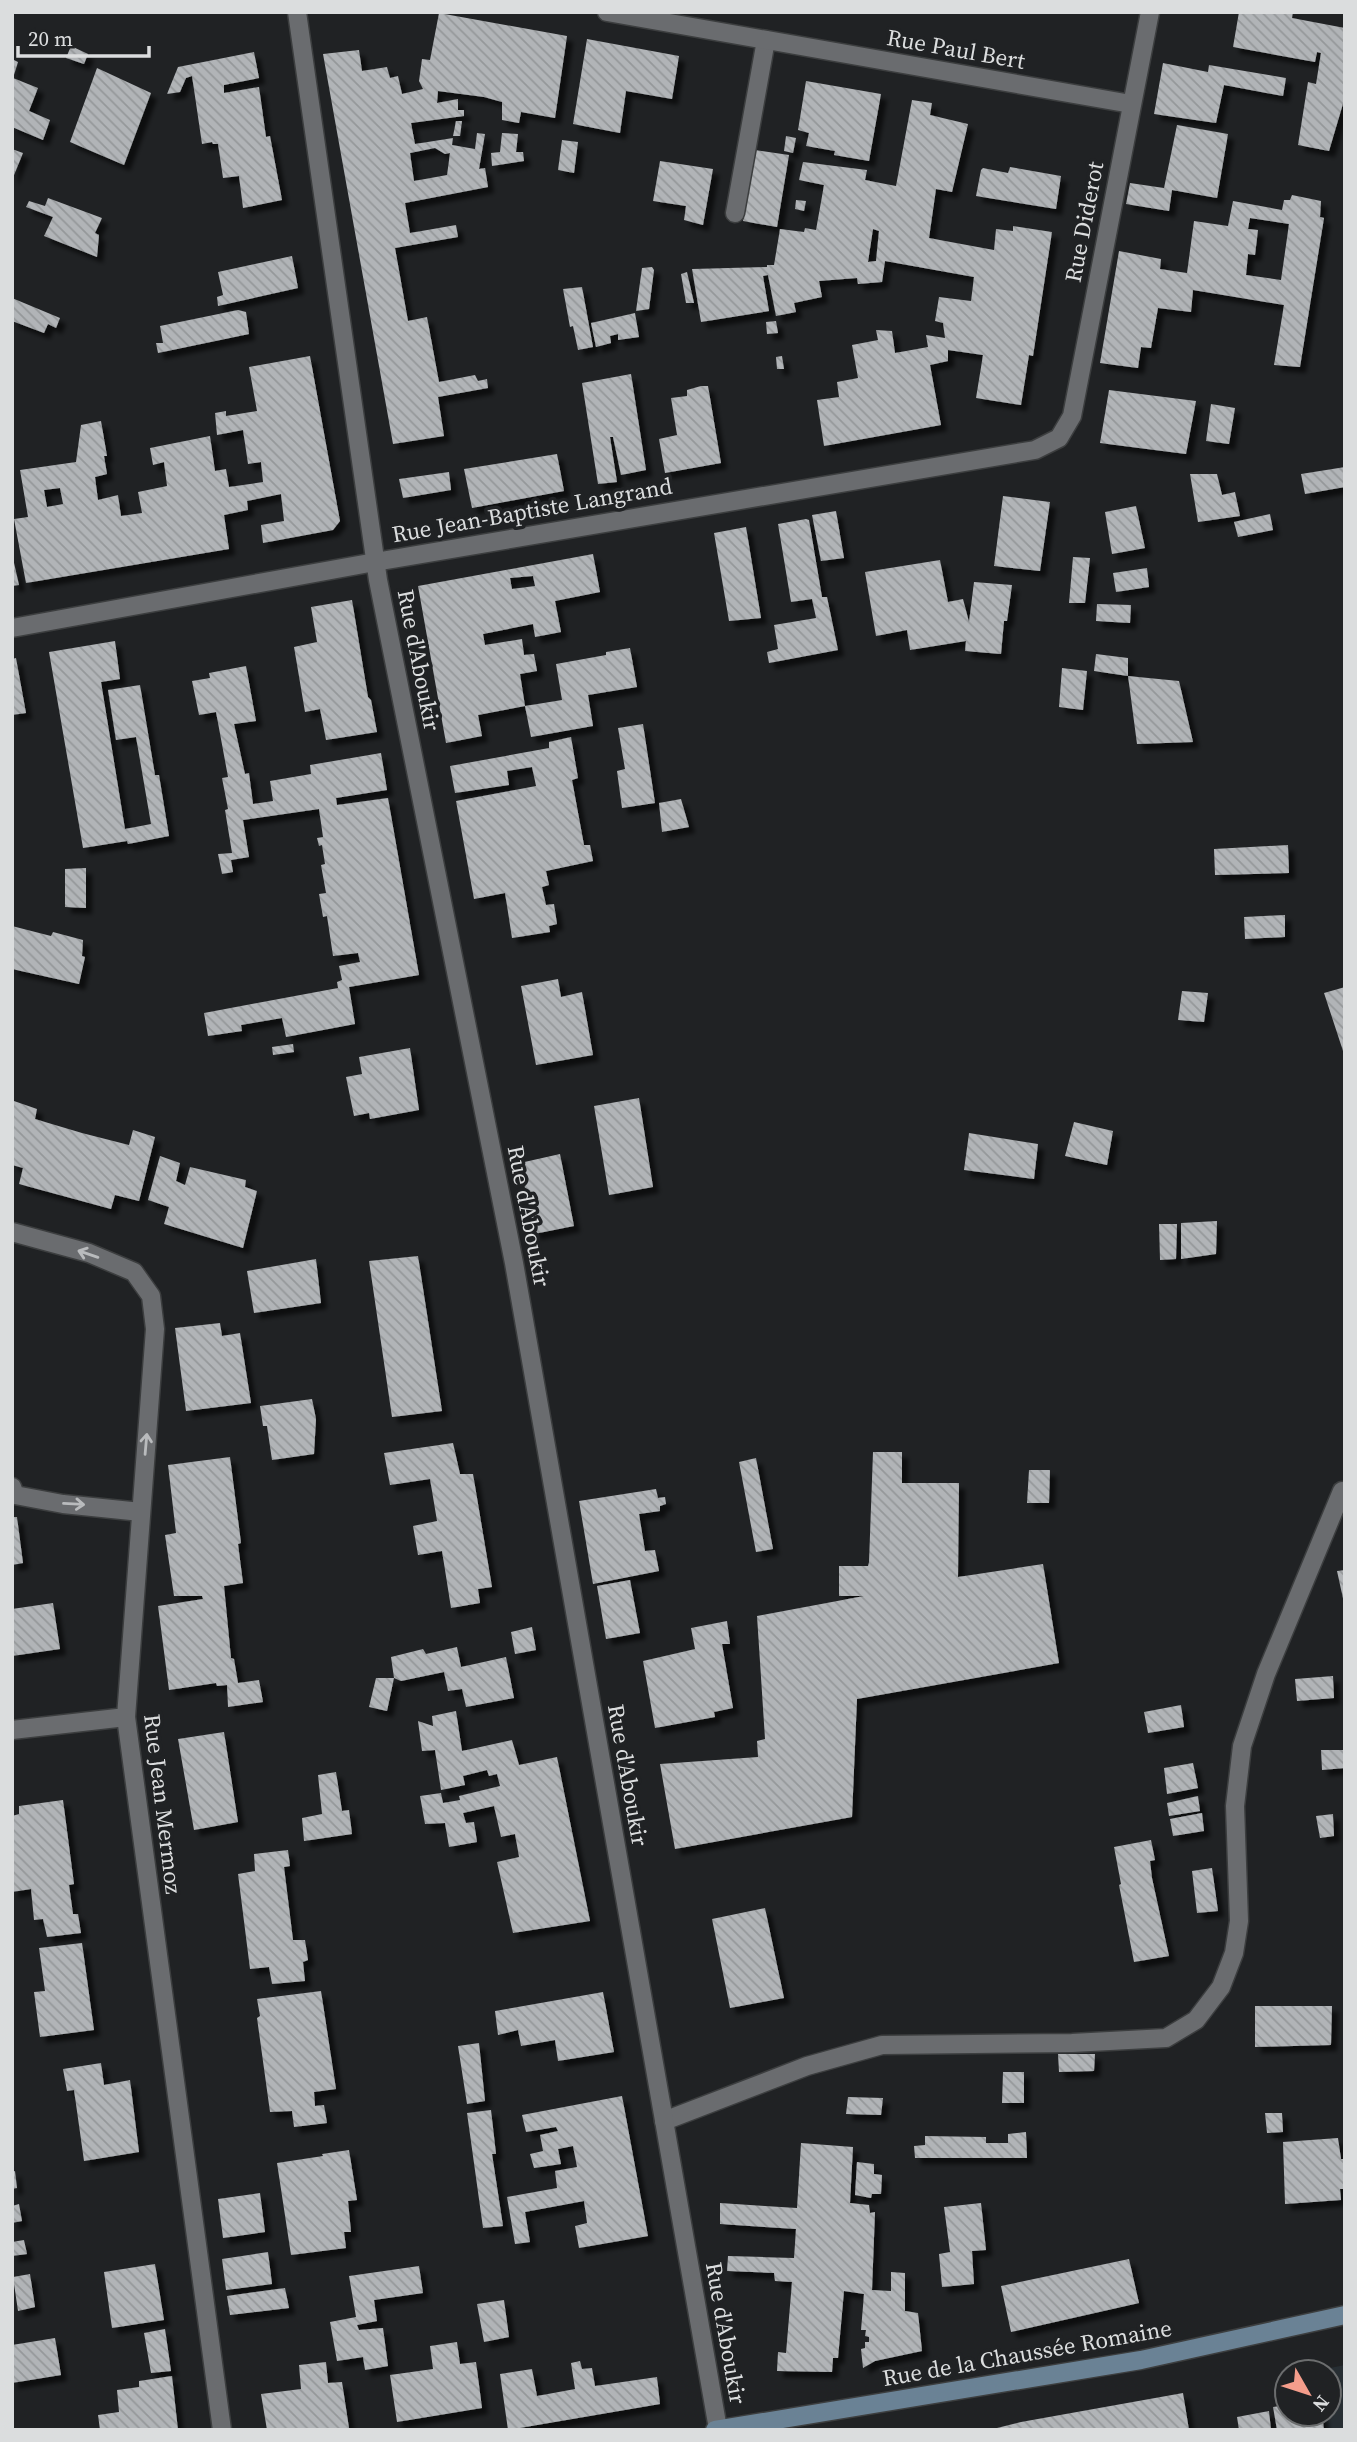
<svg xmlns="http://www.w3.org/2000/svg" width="1357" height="2442" font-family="'Source Serif 4',serif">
  <defs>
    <pattern id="building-back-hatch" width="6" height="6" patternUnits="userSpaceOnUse" patternTransform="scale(1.75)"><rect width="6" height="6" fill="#b1b4b7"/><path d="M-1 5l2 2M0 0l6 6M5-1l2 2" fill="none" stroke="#95989a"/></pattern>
    <filter id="shadow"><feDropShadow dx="6" dy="6" stdDeviation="2" flood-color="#0009"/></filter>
  </defs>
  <rect width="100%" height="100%" fill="#202224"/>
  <path fill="#272e33" d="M1345 2365V2430H1326L1323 2414H1329V2372L1315 2371Z"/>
  <path fill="url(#building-back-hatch)" fill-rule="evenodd" filter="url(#shadow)" d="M1239 12H1293L1292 18 1345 28V97L1329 151 1298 145 1308 82 1316 84 1321 53 1317 52 1315 62 1233 47Z
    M439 13 567 36 555 118 521 112 519 123 502 120V102L484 97 438 91 437 103 458 99V110H464V116L411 123 415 144 453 138 452 145 475 149 477 133 485 134 479 169 485 168 488 187 405 203 410 233 456 225 458 237 395 248 408 321 427 317 439 382 475 375 478 381 487 379 488 388 438 397 444 436 393 444 323 54 359 50 362 71 387 67 390 78 398 76 402 94 423 89 419 81 422 59 430 60ZM435 148 445 154 450 153 447 175 414 181 410 153Z
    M587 39 679 56 672 99 626 91 620 133 573 124Z
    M71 46 88 54 84 64 66 58Z
    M254 52 259 78 224 85V93L259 87 266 137 270 136 282 200 243 208 239 176 223 178 218 144H213L212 142 202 144 192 76 186 78 180 92 167 94 178 67Z
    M12 59 18 62 13 78 38 88 29 111 50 120 43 140 12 127Z
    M1163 63 1208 72 1209 65 1286 78 1283 96 1224 85 1216 123 1154 114Z
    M97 68 151 93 124 165 70 142Z
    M806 81 881 94 869 161 834 155 835 151 806 146 809 133 798 130Z
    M912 100 932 103 930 115 968 124 952 192 936 189 929 238 994 250 996 229 1013 231V226L1052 232 1033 356 1029 355 1021 405 976 398 983 355 948 350V361L930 365 941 425 824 446 817 400 839 397 837 382 858 378 852 345 878 340 876 330 892 331 895 353 928 347 926 335 945 338 943 323 935 321 939 297 971 301 974 277 885 261 882 282 858 284 857 278 819 281 822 297 794 303 796 312 776 316 768 275 763 276 769 311 701 322 692 269 767 267V265H774L780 229 804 232 805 228 816 230 824 185 799 180 803 162 867 170 865 180 896 186ZM873 229 879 231 876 261 868 262Z
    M456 121H462L460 136H453Z
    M1177 125 1228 134 1217 198 1172 190 1169 211 1126 204 1130 183 1164 188Z
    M502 133 518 134 516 152H523L524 161 492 166 491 153 500 152Z
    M786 136 796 138 793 153 784 151Z
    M562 140 578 142 574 173 558 170Z
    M12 149 23 153 12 180Z
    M755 150 789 155 777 227 743 221Z
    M660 161 713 169 703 225 684 220 686 206 653 201Z
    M1010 167 1061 176 1056 209 976 196 981 170 983 168 1008 173Z
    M1292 195 1321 201 1320 217 1324 218 1300 367 1274 365 1284 305 1193 290 1191 312 1158 308 1151 348 1141 347 1138 368 1100 363 1119 251 1161 259 1160 269 1187 273 1194 221 1228 226 1233 201 1282 210 1284 200H1290ZM1250 218 1289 224 1281 280 1246 275 1248 254 1255 255 1258 230 1248 229Z
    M48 198 102 218 95 233 99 235 97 257 44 236 53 217 26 207 29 201 45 206Z
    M796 200 806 201 804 211 795 209Z
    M292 256 298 288 218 306 217 297 223 295 218 272Z
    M652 267 654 270 649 309 636 311 642 268Z
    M687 272 694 303H686L681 274Z
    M582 287 593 347 578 350 573 326 570 327 563 289Z
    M12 298 60 318 56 328 48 324 44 333 12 321Z
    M238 310 246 312 249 334 158 353 156 343H163L160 326Z
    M635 313 639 337 618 340V334L610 336 611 343 596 347 591 323Z
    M776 321 778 333 767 334 766 322Z
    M310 356 340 521 333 530 263 543 261 525 284 521 281 494 247 501 248 510 224 515 229 549 26 583 14 519 28 517 20 470 76 462 81 425 101 421 107 456H104L107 474 95 477 98 500 118 495 121 516 142 513 138 492 167 486 164 462 153 465 150 448 210 436 215 471 226 469 229 487 263 482 261 462 248 464 243 430 217 435 215 413 226 411V416L257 411 249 367ZM60 488 63 504 47 507 44 490Z
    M782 356 784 369H777L776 357Z
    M631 374 646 470 621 475 613 437H610L617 482 598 484 582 383Z
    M701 386H708L721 463 665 473 659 439 677 435 671 398 687 396V390Z
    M1109 390 1196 401 1186 454 1100 443Z
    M1211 404 1235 408 1229 444 1206 441Z
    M557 454 564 491 472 508 464 469Z
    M1345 467V487L1305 494 1301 474Z
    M449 472 451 490 403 498 399 479Z
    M1190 474H1217L1222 495 1235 492 1240 516 1198 522Z
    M1003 496 1050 502 1040 571 994 566Z
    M1136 506 1145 548 1112 554 1105 512Z
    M836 511 844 558 821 561 812 515Z
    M1270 514 1273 530 1238 537 1234 522Z
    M806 519 809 520 822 597H827L838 650 769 663 767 652 778 649 774 625 816 618 812 599 791 602 778 524Z
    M746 527 761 618 729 621 714 533Z
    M12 554 19 585 12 586Z
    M593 554 600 592 555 601 561 632 535 637 533 624 483 634 485 645 522 639 524 655 534 654 537 671 520 674 525 706 478 715 482 736 446 743 418 586ZM533 576 535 586 512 589 510 578Z
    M1073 557 1090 558 1085 603H1069Z
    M940 560 948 602 963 599 969 622 974 582 1012 585 1007 621H1004L1001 654 965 651 966 641 910 650 907 630 876 636 865 572Z
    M1147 568 1149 587 1116 592 1113 573Z
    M352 600 368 697 371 700 377 732 326 740 320 709 305 712 294 647 317 642 311 607Z
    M1097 604 1131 605 1130 623 1096 621Z
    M115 641 120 679 101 682 125 829 151 824 136 737 116 740 108 690 140 685 155 775H159L169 836 128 844 127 841 83 848 49 652Z
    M630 648 637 687 588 695 593 726 531 737 525 706 562 700 556 664 606 655V652Z
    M1096 654 1128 658V676L1179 681 1193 742 1137 744 1128 676 1094 671Z
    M16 658 26 713 12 715V659Z
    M246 666 256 721 234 724 245 774 249 773 253 804 273 801 270 781 311 774 310 765 381 753 387 790 336 798 337 805 388 798 419 975 349 987 355 1024 286 1037 282 1018 241 1025 242 1031 208 1036 204 1013 338 988 337 982 342 980 339 966 360 962 358 953 333 956 327 916 323 917 319 894 326 893 321 865 325 864 322 845 319 846 317 838 323 837 319 809 243 820 249 857 231 860 233 872 222 874 218 854 232 853 225 810 228 809 222 778 228 777 216 712 199 715 192 681 210 678 209 673Z
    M1062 668 1087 671 1083 710 1059 707Z
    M643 724 655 803 622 808 617 771 625 769 618 728Z
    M571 737 578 778 572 780 584 845H590L593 861 546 871 549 885 542 887 546 905 554 904 557 924 549 926 550 932 512 938 505 893 474 899 456 801 536 786 532 767 507 771 509 785 455 793 450 766 549 748V742Z
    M681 799 689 827 662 832 659 803Z
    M1288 845 1289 873 1215 875 1214 849Z
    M86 868V908L65 907V869Z
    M1285 915V937L1245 939 1244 917Z
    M12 926 51 936 53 932 83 940 82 956 85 957 79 984 12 969Z
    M558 979 561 997 582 992 593 1055 536 1065 521 986Z
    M1345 987V1054H1344L1324 993Z
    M1182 991 1208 993 1204 1022 1178 1020Z
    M293 1044 294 1052 273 1055 272 1047Z
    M410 1048 419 1110 370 1119 369 1113 354 1116 346 1077 362 1074 359 1057Z
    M639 1098 653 1187 609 1195 594 1106Z
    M14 1101 37 1109 35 1119 82 1133 129 1145 133 1130 155 1137 139 1201 115 1195 111 1209 19 1184 23 1168 12 1165V1108Z
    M1074 1122 1113 1131 1107 1165 1065 1156Z
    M969 1133 1038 1144 1034 1179 964 1170Z
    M560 1154 574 1226 534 1234 520 1163Z
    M160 1156 180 1163 176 1181 185 1185 190 1167 246 1180 245 1187 257 1191 243 1248 164 1224 169 1207 148 1200Z
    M1217 1221 1216 1254 1181 1259V1223Z
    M1159 1224H1177L1176 1259 1160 1260Z
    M418 1256 442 1411 392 1417 369 1261Z
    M316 1259 321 1303 254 1313 247 1271Z
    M220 1323 222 1336 240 1333 251 1403 186 1411 175 1328Z
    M312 1399 316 1419 314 1454 272 1460 267 1426H263L260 1406Z
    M453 1443 460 1474H473L492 1587 478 1589 480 1603 451 1608 442 1551 418 1555 413 1526 437 1521 430 1479 390 1485 384 1453Z
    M873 1452H902V1483H959L958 1577 1043 1564 1059 1663 857 1699 852 1817 675 1849 660 1764 758 1757 757 1741 765 1739 757 1616 864 1596H839V1566H868L869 1562Z
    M230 1457 241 1543 238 1544 243 1583 224 1586 231 1658 234 1659 238 1683 259 1680 263 1702 228 1707 227 1685 217 1686 216 1683 169 1690 158 1606 203 1599 202 1596H174L165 1535 176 1533 168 1465Z
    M756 1458 773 1549 756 1552 739 1462Z
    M1029 1470H1050L1049 1503H1027Z
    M656 1489 658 1498 665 1497 666 1504 660 1506V1511L639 1514 645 1551 655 1550 659 1571 593 1584 579 1501Z
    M12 1517H17L23 1563 12 1565Z
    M1345 1570V1603H1344L1337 1571Z
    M630 1580 640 1633 606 1639 597 1586Z
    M53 1603 60 1649 12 1656V1609Z
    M727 1621 730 1644H722L733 1708 714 1712 715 1717 655 1728 643 1661 695 1649 691 1628Z
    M532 1627 536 1650 515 1654 511 1632Z
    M457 1647 461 1667 506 1657 514 1698 466 1707 462 1689 448 1691 444 1672 401 1681 394 1678 391 1657 423 1649 426 1654Z
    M1333 1676 1334 1698 1297 1701 1295 1679Z
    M376 1678H394L387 1711 369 1707Z
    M1181 1705 1184 1727 1148 1733 1144 1712Z
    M456 1711 462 1751 512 1740 519 1765 557 1757 590 1921 513 1933 497 1862 519 1857 515 1834 501 1837 494 1806 463 1813 466 1823 474 1822 477 1842 449 1847 445 1823 425 1824 420 1796 441 1793 443 1803 460 1800 459 1796 500 1786 497 1774 489 1776 487 1770 463 1776 465 1785 441 1790 435 1750 422 1751 418 1721 433 1726 432 1716Z
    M224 1732 238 1822 194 1830 178 1739Z
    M1321 1750H1345V1768L1322 1770Z
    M1193 1763 1198 1788 1167 1794 1164 1768Z
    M336 1772 342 1811 349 1810 352 1834 304 1841 302 1818 322 1814 318 1775Z
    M1198 1796 1200 1811 1169 1816 1167 1803Z
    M63 1800 74 1884 69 1885 73 1914H78L81 1933 47 1937 43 1919 34 1920 31 1889 12 1892V1816L19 1814V1806Z
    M1202 1813 1204 1831 1173 1836 1170 1819Z
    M1333 1814 1334 1836 1320 1838 1316 1816Z
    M1151 1840 1155 1860 1150 1861 1152 1878 1169 1956 1134 1962 1119 1885 1121 1884 1114 1847Z
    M288 1850 290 1866 284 1867 293 1940H305L308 1960 303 1962 305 1981 272 1984 269 1967 250 1969 238 1874 255 1871 254 1854Z
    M1212 1868 1218 1911 1197 1913 1192 1871Z
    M765 1908 784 1998 730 2008 712 1919Z
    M82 1943 94 2030 40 2037 34 1992 45 1991 39 1948Z
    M321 1991 336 2089 314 2092 315 2106 324 2105 327 2123 294 2127 292 2111 270 2112 257 2018 260 2016 257 1999Z
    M603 1992 614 2052 558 2061 555 2040 521 2046 518 2030 498 2035 495 2011Z
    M1255 2006H1332L1331 2045 1255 2047Z
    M479 2043 485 2101 467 2104 458 2046Z
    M1058 2054H1095L1094 2071 1059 2072Z
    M101 2063 104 2085 130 2080 139 2152 84 2161 74 2090 67 2091 63 2069Z
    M1003 2072H1024V2103H1002Z
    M622 2096 648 2236 579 2248 575 2226 587 2223 584 2201 525 2212 530 2242 515 2244 507 2197 557 2188 555 2171 577 2167 573 2146 558 2149 561 2164 534 2168 530 2154 543 2151 540 2135 558 2131 556 2127 526 2132 522 2115Z
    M848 2097 883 2098 881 2115 846 2114Z
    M491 2110 496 2154H492L503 2226 483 2228 467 2113Z
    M1265 2113H1282L1283 2132 1267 2133Z
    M1026 2132 1027 2158H915L914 2146 925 2145V2136L986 2137V2143H1008V2134Z
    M1338 2138 1341 2159H1345V2189H1340L1341 2200 1285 2204 1283 2142Z
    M801 2143 853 2147 850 2203 869 2205 870 2213 875 2212 872 2290 891 2291V2272L905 2273V2311L918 2313 922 2351 875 2361 863 2368 861 2349 865 2348V2342H869V2337L865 2336 866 2330H861L864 2294 844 2291 838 2358H833L832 2372 777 2371 778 2352 786 2353 792 2282 775 2281 774 2273 727 2271 728 2256 794 2258 796 2229 720 2224V2203L797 2208Z
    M349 2150 357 2200 348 2201 351 2232H344L346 2248 291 2255 277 2163 323 2156 322 2154Z
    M857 2162 874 2164V2174L882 2175 881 2194H872L871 2198 855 2195Z
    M15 2171 17 2188 12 2189V2172Z
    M260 2193 265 2232 223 2238 218 2199Z
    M981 2203 986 2250 972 2251 974 2284 942 2287 939 2254 950 2252 944 2207Z
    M19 2204 22 2221 12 2223V2206Z
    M24 2240 27 2254 12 2256V2242Z
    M268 2252 272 2284 226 2290 222 2259Z
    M1129 2259 1139 2303 1011 2332 1001 2286Z
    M155 2264 164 2320 112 2328 104 2272Z
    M419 2266 423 2293 374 2300 377 2321 357 2325 359 2330 383 2328 388 2366 365 2370 363 2357 337 2361 330 2322 356 2317 349 2276Z
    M30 2274 35 2307 18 2311 13 2277Z
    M285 2288 289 2308 230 2315 227 2296Z
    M504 2300 509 2337 484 2342 477 2304Z
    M165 2329 171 2371 151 2373 144 2333Z
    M55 2338 61 2375 12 2383V2345Z
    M457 2342 460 2364 476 2362 482 2408 397 2422 390 2375 433 2369 430 2346Z
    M580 2361 582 2369 592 2368 595 2386 657 2377 660 2404 508 2430 500 2374 532 2369 537 2396 575 2389 571 2363Z
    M326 2362 328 2383 342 2382 349 2428 267 2430 261 2394 301 2389 299 2365Z
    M172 2376 178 2430H100L98 2415 119 2412 117 2390 139 2387V2381Z
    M1183 2393 1189 2430H989L1021 2422Z
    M1287 2405V2414H1322L1324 2430H1277L1273 2407Z
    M1269 2411 1271 2430H1239L1237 2417Z"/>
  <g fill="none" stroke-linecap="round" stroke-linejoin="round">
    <defs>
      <path id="lane" d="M735 213 766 40
        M664 2121 807 2066 882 2045 1072 2043 1166 2038 1196 2020 1221 1987 1234 1953 1239 1921 1235 1806 1242 1746 1266 1674 1342 1491"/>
      <path id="street" d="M297 12 378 580 514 1263 718 2429
        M607 12 1131 104
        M12 628 375 562 1035 450 1059 438 1072 416 1150 12
        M12 1232 89 1253 134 1272 151 1296 155 1329 126 1717 222 2430
        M12 1487 15 1495 63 1504 141 1512
        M12 1730 126 1717"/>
      <path id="secondary" d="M715 2430 1141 2360 1345 2315"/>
    </defs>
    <use href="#lane" stroke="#3c3e3f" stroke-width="21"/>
    <use href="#street" stroke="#3c3e3f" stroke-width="21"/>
    <use href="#secondary" stroke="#3c3e3f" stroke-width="21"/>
    <use href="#lane" stroke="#6a6c6f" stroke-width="18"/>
    <use href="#street" stroke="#6a6c6f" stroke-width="18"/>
    <use href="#secondary" stroke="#6a8295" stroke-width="18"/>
  </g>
  <defs><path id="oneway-shaft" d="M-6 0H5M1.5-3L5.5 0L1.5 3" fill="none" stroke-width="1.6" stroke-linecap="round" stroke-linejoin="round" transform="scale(1.75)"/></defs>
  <g stroke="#b9bbbd">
    <use href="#oneway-shaft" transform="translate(88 1254) rotate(-161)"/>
    <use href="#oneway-shaft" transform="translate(146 1444) rotate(-85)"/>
    <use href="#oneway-shaft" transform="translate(74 1504) rotate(3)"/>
  </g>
  <g text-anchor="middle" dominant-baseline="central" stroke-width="7" stroke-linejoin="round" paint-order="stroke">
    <g font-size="23" fill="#dbddde" stroke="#202224">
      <text transform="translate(956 49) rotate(10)">Rue Paul Bert</text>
      <text transform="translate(1084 222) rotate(-79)">Rue Diderot</text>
      <text transform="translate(532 510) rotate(-10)">Rue Jean-Baptiste Langrand</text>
      <text transform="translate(419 660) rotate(79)">Rue d'Aboukir</text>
      <text transform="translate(529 1216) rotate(79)">Rue d'Aboukir</text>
      <text transform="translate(628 1775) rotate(80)">Rue d'Aboukir</text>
      <text transform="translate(163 1804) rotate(83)">Rue Jean Mermoz</text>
      <text transform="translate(726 2333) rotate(80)">Rue d'Aboukir</text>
      <text transform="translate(1027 2353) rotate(-10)">Rue de la Chaussée Romaine</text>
    </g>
  </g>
  <rect width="1357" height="2442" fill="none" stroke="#dbddde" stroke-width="28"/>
  <g transform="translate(1308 2393) rotate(129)"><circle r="33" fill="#202224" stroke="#6b6d6e" stroke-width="2"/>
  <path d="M0-5L12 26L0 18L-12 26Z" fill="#f49d8b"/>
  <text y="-10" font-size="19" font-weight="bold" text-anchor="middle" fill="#dbddde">N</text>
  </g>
  <path d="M18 46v10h131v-10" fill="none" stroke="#dbddde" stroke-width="3.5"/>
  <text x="28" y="46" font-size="21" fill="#dbddde" stroke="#202224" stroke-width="5" paint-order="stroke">20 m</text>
</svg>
